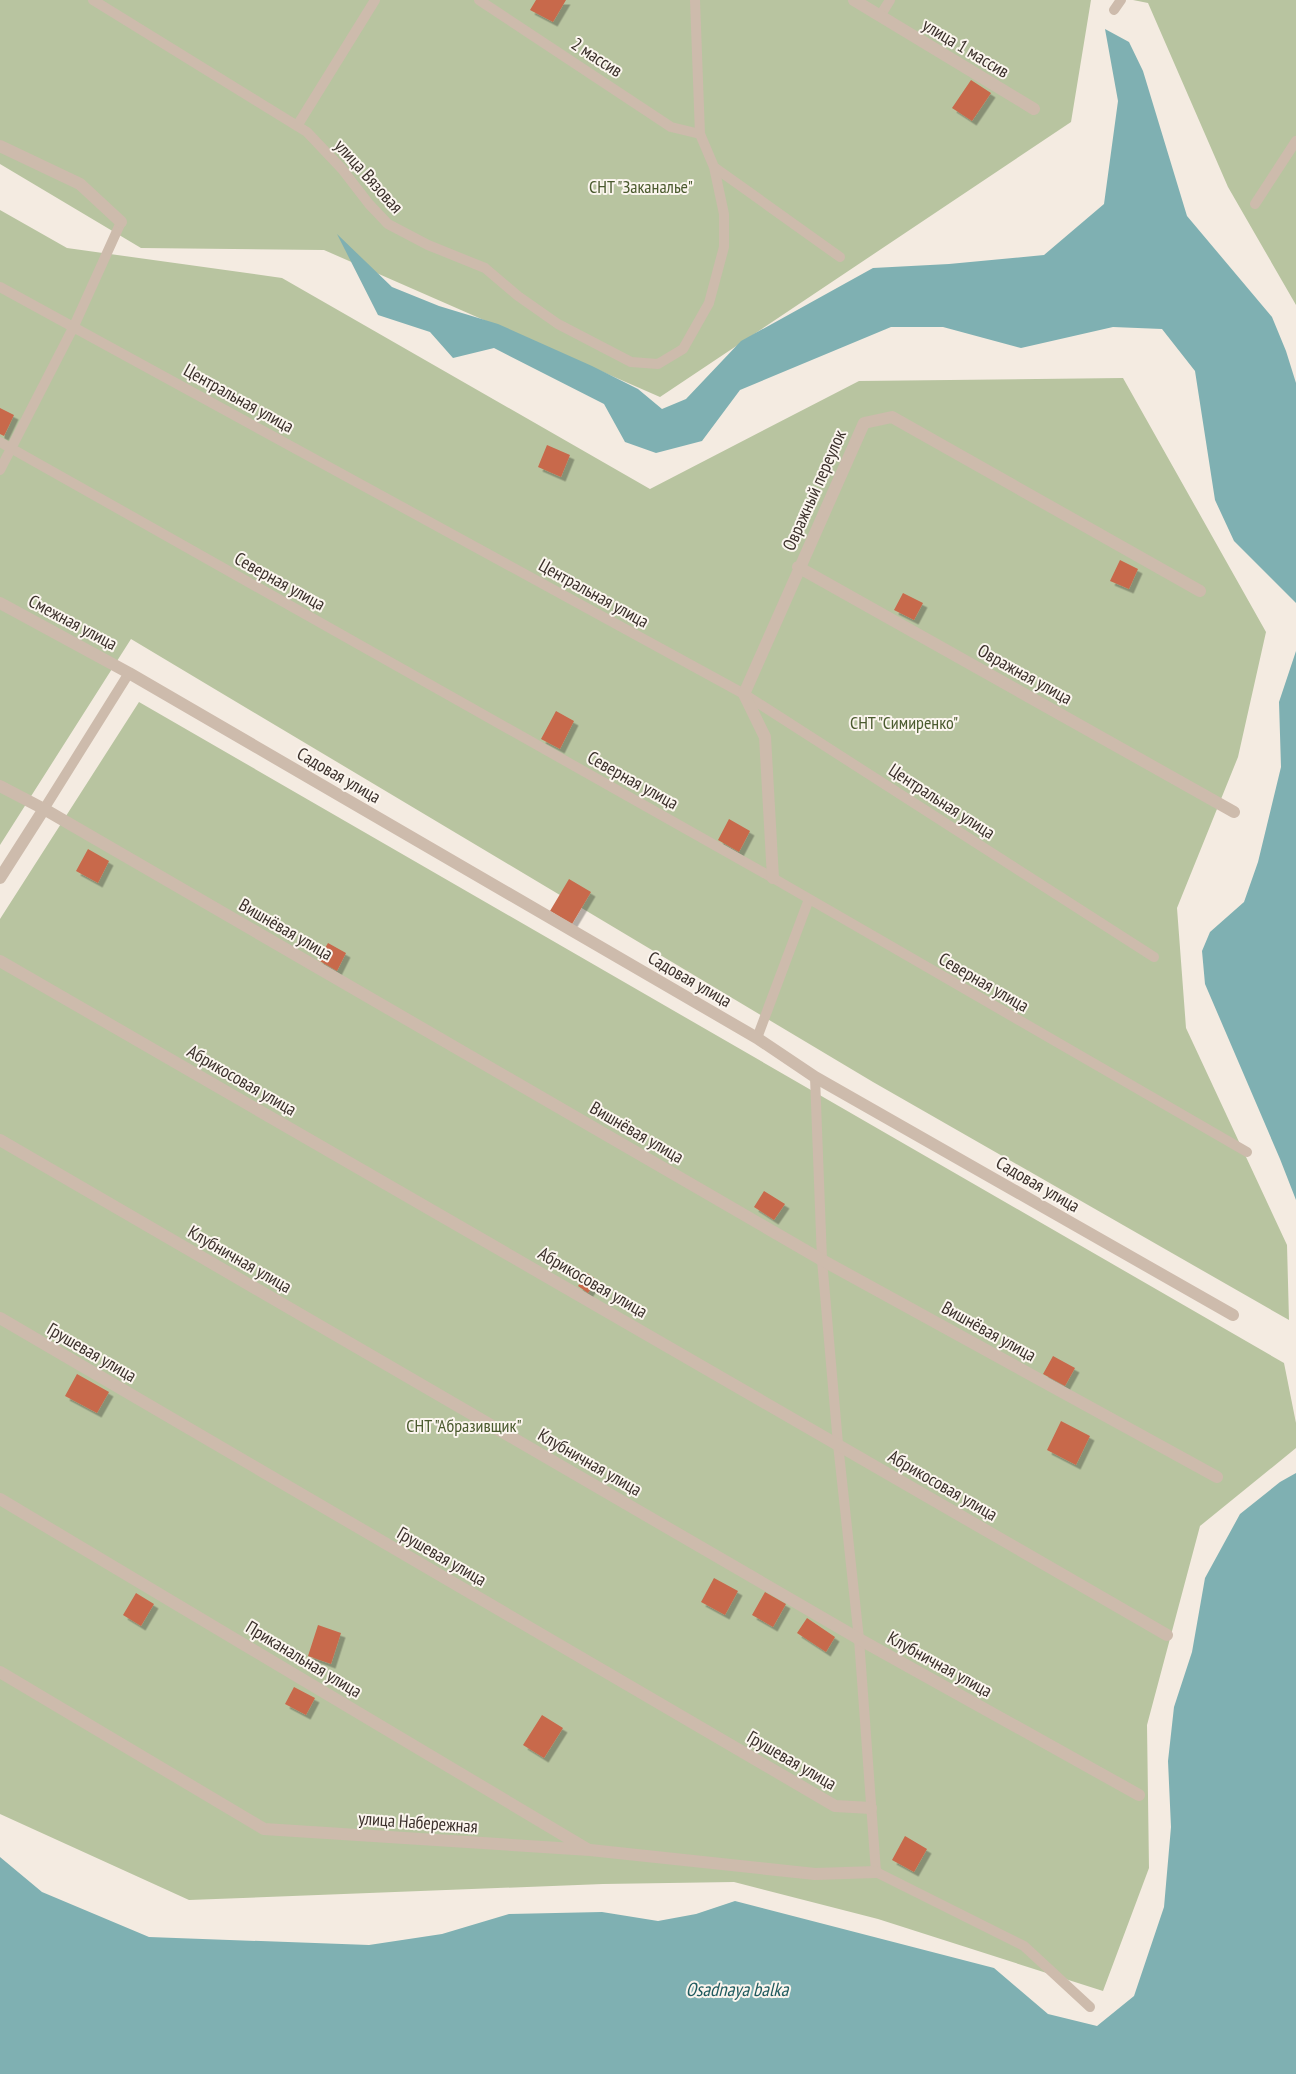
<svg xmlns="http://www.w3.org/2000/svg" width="1296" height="2074" font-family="'PT Sans Narrow',sans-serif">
  <defs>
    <filter id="shadow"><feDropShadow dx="4.5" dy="4.5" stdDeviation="0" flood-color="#0004"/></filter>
  </defs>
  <rect width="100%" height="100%" fill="#f4ebe1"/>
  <path fill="#b8c4a0" d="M0 0H1091L1071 122 660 397 324 250 141 248 0 164Z
    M1133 0H1296V305L1228 187 1148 3Z
    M0 210 67 248 282 278 650 489 859 381 1123 378 1266 632 1238 757 1177 908 1186 1028 1287 1245 1289 1320 873 1082 131 639 0 845Z
    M139 702 1284 1363 1296 1423V1448L1200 1526 1147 1725 1149 1868 1103 1991 878 1919 734 1882 603 1884 189 1900 0 1814V919Z"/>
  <path fill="#7fb0b2" d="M1105 29 1129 42 1143 71 1187 216 1272 317 1286 351 1296 383V603L1234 541 1215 500 1195 371 1162 329 1113 327 1021 348 943 327H891L740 390 702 441 656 453 625 442 604 404 494 348 453 358 430 332 378 315 337 234 392 287 439 306 498 324 592 366 638 389 662 409 686 399 741 341 873 268 949 264 1044 255 1104 204 1118 101Z
    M1296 651V1200L1280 1159 1205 984 1202 951 1210 932 1244 902 1258 862 1281 767 1279 702Z
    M1296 1473V2074H0V1857L42 1892 149 1937 369 1945 442 1934 509 1914 602 1912 658 1921 696 1914 735 1901 994 1968 1048 2014 1097 2026 1134 1996 1164 1907 1171 1827 1168 1761 1174 1707 1192 1652 1205 1578 1240 1514 1280 1482Z"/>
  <path fill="#c8694b" filter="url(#shadow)" d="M536 0H566L553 22 530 10Z
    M971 80 991 93 972 121 952 108Z
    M0 408 14 415 4 436 0 434Z
    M547 445 570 455 561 477 538 467Z
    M1120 560 1138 569 1129 589 1110 581Z
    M903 593 923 603 914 620 894 610Z
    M556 711 574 721 560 749 541 739Z
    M729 819 750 831 739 852 718 840Z
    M88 849 109 861 98 883 76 871Z
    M569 879 591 892 572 924 550 911Z
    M328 943 346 953 337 971 318 960Z
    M764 1191 785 1204 774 1220 754 1207Z
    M587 1273 597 1280 588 1293 578 1286Z
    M1053 1356 1075 1368 1065 1386 1043 1374Z
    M77 1374 109 1392 97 1413 65 1396Z
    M1061 1421 1090 1436 1076 1465 1047 1450Z
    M714 1578 738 1591 725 1615 701 1602Z
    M765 1592 786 1604 773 1627 752 1615Z
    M136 1593 154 1604 141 1626 123 1615Z
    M807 1618 835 1637 826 1652 797 1633Z
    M318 1625 341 1633 331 1664 308 1656Z
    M294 1687 315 1698 306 1715 285 1704Z
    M542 1715 563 1728 544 1758 523 1745Z
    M905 1836 927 1849 914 1872 892 1860Z"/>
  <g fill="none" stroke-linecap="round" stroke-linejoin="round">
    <path stroke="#cdbbac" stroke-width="10" d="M93 0 307 132 342 169 369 204 388 224 428 245 485 268 518 296 558 324 631 362 658 364 683 349 709 303 724 247V214L714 167 700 134 695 0
      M479 0 671 127 700 134
      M1114 10 1121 0
      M880 16 890 0
      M297 126 375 0
      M714 167 840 257
      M1255 204 1296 141
      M0 287 744 694 1154 957
      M0 442 773 878 1247 1152
      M0 470 74 326 121 222
      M44 809 129 673
      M757 1038 809 899
      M815 1077 822 1260 838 1444 859 1639 876 1872 1024 1946 1090 2007"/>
    <path stroke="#cdbbac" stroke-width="12" d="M854 0 1034 109
      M0 146 80 184 121 222
      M798 567 1234 812
      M0 603 129 673 757 1038 815 1077 1233 1315
      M0 786 44 809 822 1260 1217 1477
      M0 878 44 809
      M773 878 765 737 744 694 864 423 892 417 1200 591
      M0 961 1167 1635
      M0 1140 859 1639 1139 1795
      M0 1318 835 1806 871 1808
      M0 1499 587 1849
      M0 1672 264 1829 590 1850 815 1874 876 1872"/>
  </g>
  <g text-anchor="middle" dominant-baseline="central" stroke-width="4" stroke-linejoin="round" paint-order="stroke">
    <g font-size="18" fill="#3b302b" stroke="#fbf5ee">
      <text transform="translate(966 48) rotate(31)">улица 1 массив</text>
      <text transform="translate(597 57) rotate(33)">2 массив</text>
      <text transform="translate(369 176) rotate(48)">улица Вязовая</text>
      <text transform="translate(239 398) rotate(29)">Центральная улица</text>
      <text transform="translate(814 490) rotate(-66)">Овражный переулок</text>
      <text transform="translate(280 581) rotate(29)">Северная улица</text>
      <text transform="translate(594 593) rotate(29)">Центральная улица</text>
      <text transform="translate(73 622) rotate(28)">Смежная улица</text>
      <text transform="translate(1025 674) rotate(29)">Овражная улица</text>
      <text transform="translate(339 775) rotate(30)">Садовая улица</text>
      <text transform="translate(633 780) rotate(29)">Северная улица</text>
      <text transform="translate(942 801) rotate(33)">Центральная улица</text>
      <text transform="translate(286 929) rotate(30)">Вишнёвая улица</text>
      <text transform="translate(690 979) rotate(30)">Садовая улица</text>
      <text transform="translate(984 982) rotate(30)">Северная улица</text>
      <text transform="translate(242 1080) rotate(30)">Абрикосовая улица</text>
      <text transform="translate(637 1132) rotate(30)">Вишнёвая улица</text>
      <text transform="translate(1038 1184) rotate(30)">Садовая улица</text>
      <text transform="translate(240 1259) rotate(30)">Клубничная улица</text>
      <text transform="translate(593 1282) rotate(30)">Абрикосовая улица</text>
      <text transform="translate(989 1331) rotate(29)">Вишнёвая улица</text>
      <text transform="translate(92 1352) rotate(30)">Грушевая улица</text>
      <text transform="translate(590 1462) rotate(30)">Клубничная улица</text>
      <text transform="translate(943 1485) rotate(30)">Абрикосовая улица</text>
      <text transform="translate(442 1556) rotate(30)">Грушевая улица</text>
      <text transform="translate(304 1659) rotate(31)">Приканальная улица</text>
      <text transform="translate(940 1664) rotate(29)">Клубничная улица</text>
      <text transform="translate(792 1760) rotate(30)">Грушевая улица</text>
      <text transform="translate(418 1822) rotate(4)">улица Набережная</text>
    </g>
    <g font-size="18" fill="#4a5a2e" stroke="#fbf5ee">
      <text x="641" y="186">СНТ "Заканалье"</text>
      <text x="904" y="722">СНТ "Симиренко"</text>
      <text x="464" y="1425">СНТ "Абразивщик"</text>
    </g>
    <g font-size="19" font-style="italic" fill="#1f5a5e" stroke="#fbf5ee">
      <text x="737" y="1989">Osadnaya balka</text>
    </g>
  </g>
</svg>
